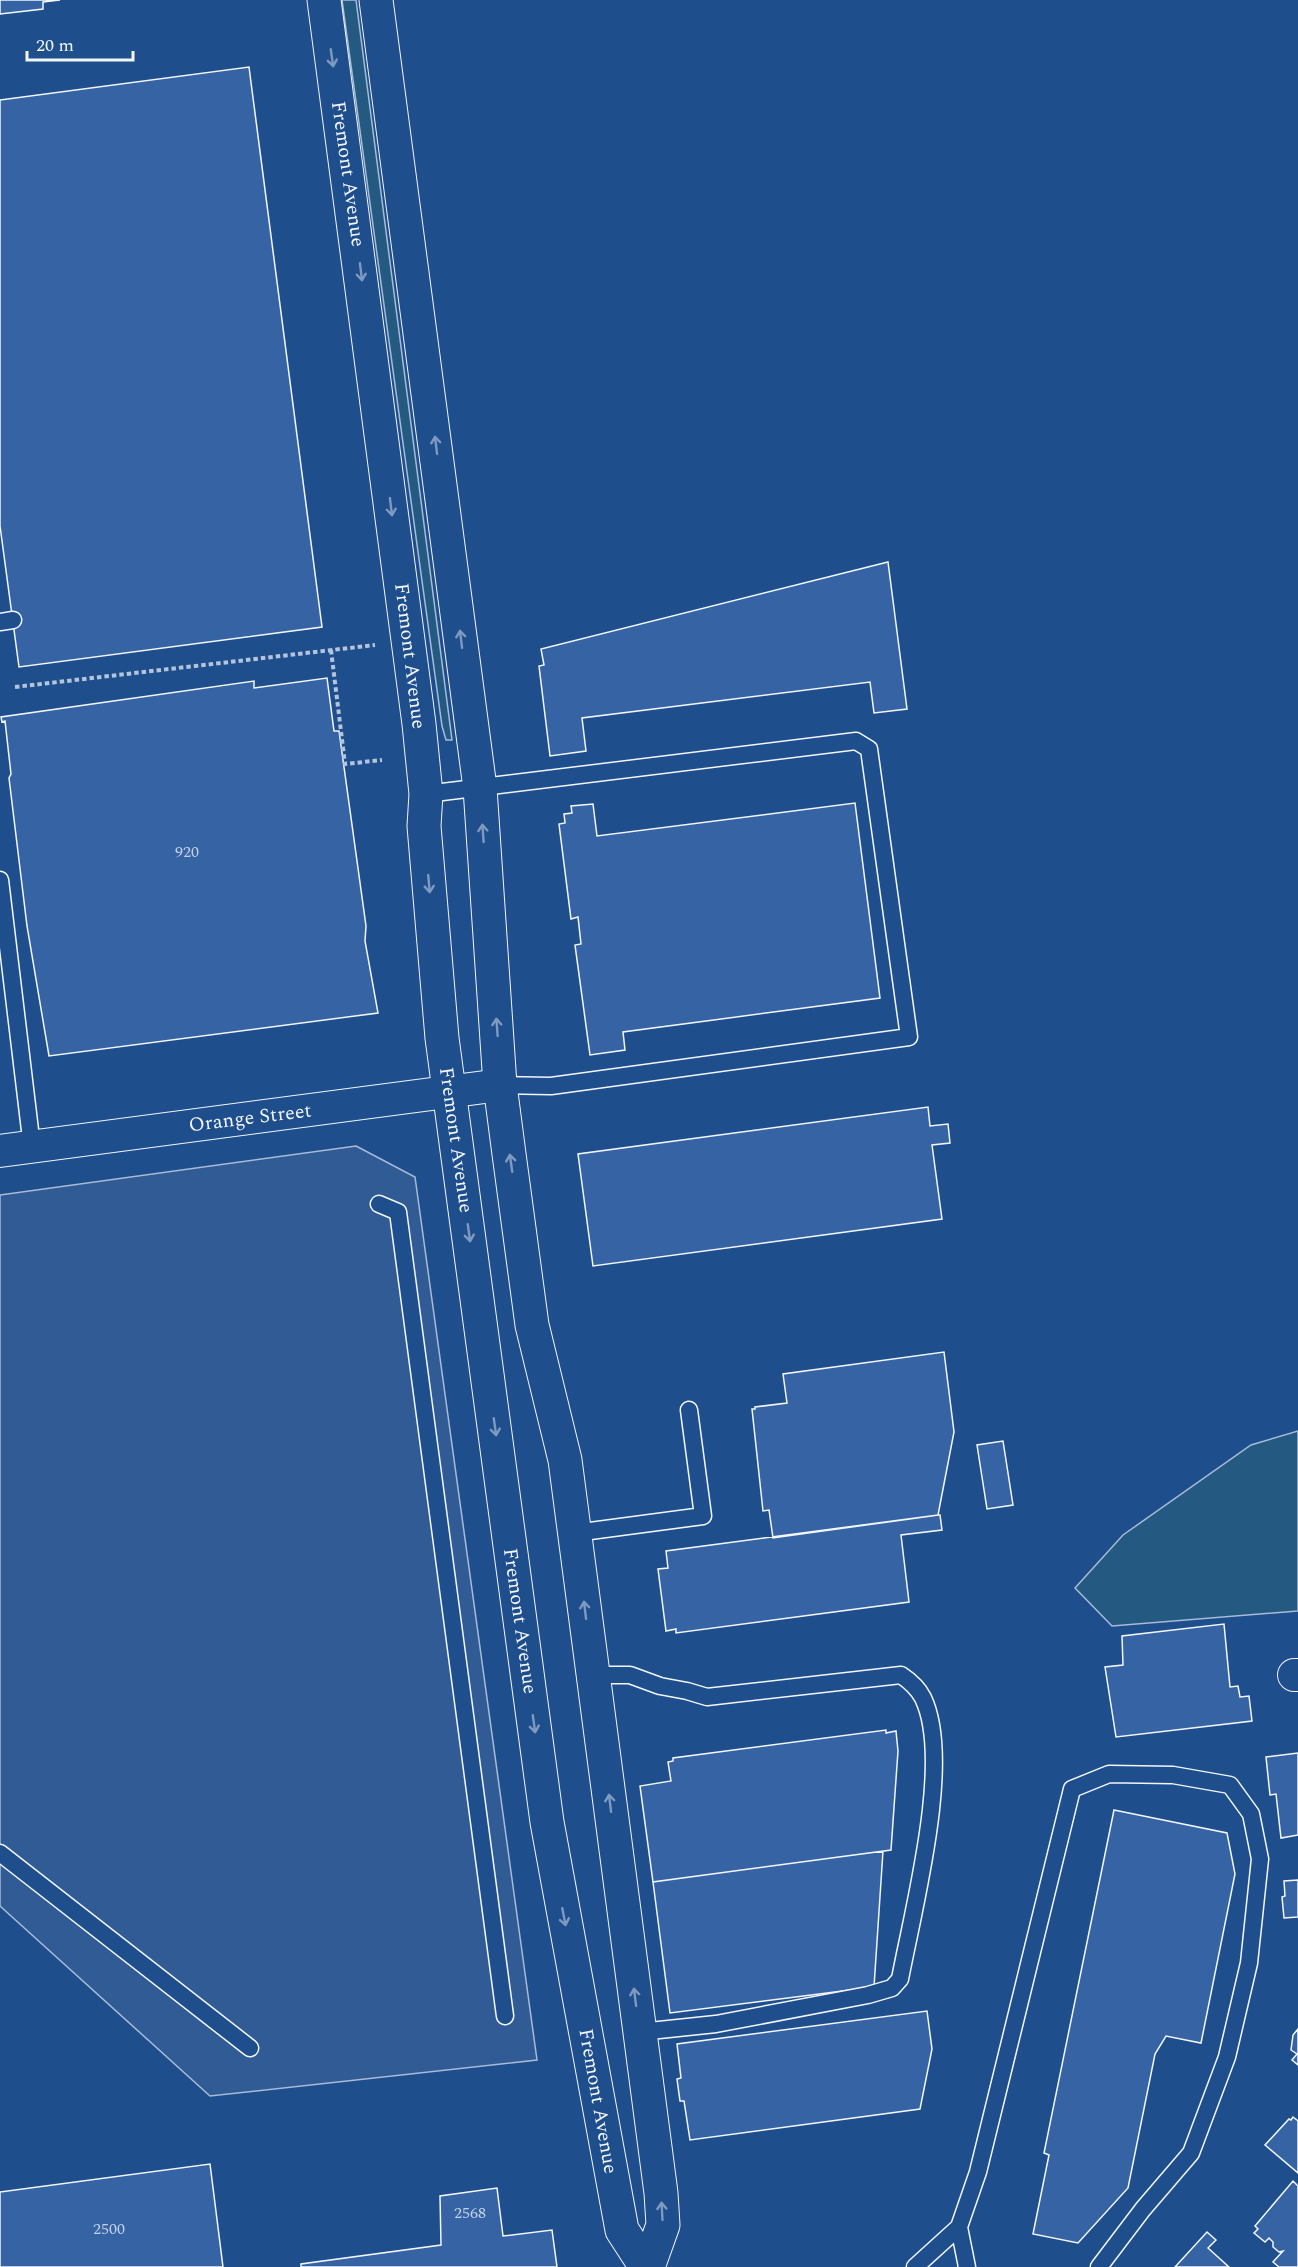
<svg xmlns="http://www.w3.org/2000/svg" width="1298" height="2267" font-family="Spectral,serif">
  <rect width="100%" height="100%" fill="#1f4e8c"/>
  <path fill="#245a82" stroke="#a8bbd7" stroke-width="1.5" d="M342 0H356L452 740H446L442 726Z
    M1298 1431V1611L1112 1626 1075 1588 1123 1535 1251 1445Z"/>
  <path fill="#305b95" stroke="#a8bbd7" stroke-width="1.5" d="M356 1146 415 1177 537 2060 210 2096 0 1906V1195Z"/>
  <path fill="#3563a3" stroke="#f2f6ff" stroke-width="1.5" d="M0 0H60L43 2V9L0 14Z
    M249 67 322 627 19 667 0 526V100Z
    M888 562 907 709 874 713 870 682 582 718 586 751 550 756 539 666 544 665 541 649Z
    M327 678 334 731H339L366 926 365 941 378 1013 49 1056 27 926 9 778 11 774 5 721 2 722 1 717 254 681V688Z
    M855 803 880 998 623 1032 625 1050 590 1055 575 945 581 944 578 917 571 919 559 824 565 823 564 814 572 813 571 806 593 804 597 836Z
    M928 1107 930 1126 948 1124 950 1143 932 1145 942 1219 593 1266 578 1154Z
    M944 1352 954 1432 938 1515 773 1538 769 1510 763 1511 752 1409H755V1407L787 1403 783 1374Z
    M1003 1441 1013 1505 987 1509 977 1445Z
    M938 1515H940L942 1530 901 1535 909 1602 676 1633V1629L666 1631 658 1569 668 1568 666 1551Z
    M1224 1624 1230 1687 1238 1686 1240 1697 1249 1696 1252 1721 1116 1737 1105 1667 1123 1665 1122 1636Z
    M886 1730V1733L896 1731 898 1751 891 1850 653 1882 640 1786 671 1781 668 1762 673 1761V1758Z
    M1298 1753V1835L1281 1838 1276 1794 1270 1795 1266 1757Z
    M1114 1810 1227 1833 1235 1874 1201 2043 1166 2036 1155 2054 1128 2188 1078 2243 1033 2234 1049 2155 1044 2153Z
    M883 1851 874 1987 670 2013 653 1882Z
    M1298 1880V1917L1284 1918 1282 1897 1285 1896 1284 1881Z
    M927 2011 932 2049 920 2109 690 2140 684 2101H680L677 2079 681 2078 677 2044Z
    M1298 2029V2065L1292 2060 1297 2054 1291 2050 1293 2035Z
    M1293 2117 1298 2121V2173L1265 2145 1289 2119 1291 2120Z
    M210 2164 223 2267H0V2192Z
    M1293 2181 1298 2186V2267H1279L1273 2262 1283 2251 1279 2252 1273 2247V2242L1269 2238 1265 2242 1254 2233 1258 2229 1255 2226Z
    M497 2188 503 2236 552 2230 557 2267H301V2264L441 2245 440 2196Z
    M1207 2232 1216 2240 1208 2248 1229 2267H1175Z"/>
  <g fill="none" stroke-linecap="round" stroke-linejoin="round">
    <defs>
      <path id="lane" d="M0 622 13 620
        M426 794 856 741 869 749 909 1037 551 1086 500 1085
        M0 880 32 1147
        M379 1204 398 1212 505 2016
        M575 1533 703 1516 689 1410
        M593 1675H630L660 1686 687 1691 707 1697 901 1675C910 1681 918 1688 923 1698 953 1760 913 1910 900 1979L892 1988 868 1995 716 2024 640 2032
        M0 1853 250 2048
        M959 2227 967 2267
        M915 2267 959 2227 978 2172 1072 1789 1109 1774 1173 1775 1230 1785 1251 1814 1260 1859 1249 1963 1227 2057 1191 2153 1143 2209 1099 2267"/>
      <path id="street" d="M0 1151 500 1085
        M1294 1675H1298"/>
      <path id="secondary" d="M324 0 419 724 426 794 424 826 442 1038 547 1822 622 2230 646 2267
        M376 0 480 788 500 1085 509 1154 532 1325 565 1460 661 2193 663 2225 648 2267"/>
    </defs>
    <use href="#lane" stroke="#f2f6ff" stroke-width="19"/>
    <use href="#street" stroke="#f2f6ff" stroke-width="34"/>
    <use href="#secondary" stroke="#f2f6ff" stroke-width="35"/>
    <path stroke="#b3c4dc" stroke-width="4" stroke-dasharray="4.5 3" stroke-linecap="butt" d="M331 650 345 764 382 760
      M15 687 375 645"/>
    <use href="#lane" stroke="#1f4e8c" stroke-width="16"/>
    <use href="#street" stroke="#1f4e8c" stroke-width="32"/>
    <use href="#secondary" stroke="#1f4e8c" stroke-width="33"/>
  </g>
  <defs><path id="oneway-shaft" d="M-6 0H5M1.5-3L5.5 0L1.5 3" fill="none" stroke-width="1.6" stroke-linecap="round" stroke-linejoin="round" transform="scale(1.5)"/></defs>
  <g stroke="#7e9ac0">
    <use href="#oneway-shaft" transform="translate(332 58) rotate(82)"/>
    <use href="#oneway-shaft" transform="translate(361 272) rotate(83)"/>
    <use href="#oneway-shaft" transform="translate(436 445) rotate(-97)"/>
    <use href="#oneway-shaft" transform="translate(391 507) rotate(83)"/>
    <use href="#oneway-shaft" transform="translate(461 639) rotate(-97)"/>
    <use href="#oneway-shaft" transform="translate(483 833) rotate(-94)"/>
    <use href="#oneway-shaft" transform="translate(429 884) rotate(85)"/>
    <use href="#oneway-shaft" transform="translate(497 1027) rotate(-94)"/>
    <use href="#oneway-shaft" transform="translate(511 1163) rotate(-98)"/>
    <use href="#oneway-shaft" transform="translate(469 1233) rotate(82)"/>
    <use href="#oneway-shaft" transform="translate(495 1427) rotate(82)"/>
    <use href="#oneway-shaft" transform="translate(585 1610) rotate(-97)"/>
    <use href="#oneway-shaft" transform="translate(534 1724) rotate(82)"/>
    <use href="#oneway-shaft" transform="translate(610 1803) rotate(-97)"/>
    <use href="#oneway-shaft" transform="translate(564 1917) rotate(79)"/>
    <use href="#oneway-shaft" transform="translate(635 1997) rotate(-97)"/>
    <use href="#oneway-shaft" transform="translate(662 2211) rotate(-93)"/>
  </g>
  <g text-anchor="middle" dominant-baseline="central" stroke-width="4.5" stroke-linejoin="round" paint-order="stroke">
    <g font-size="16" fill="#c3d1e8">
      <text x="187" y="852">920</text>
      <text x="470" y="2213">2568</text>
      <text x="109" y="2229">2500</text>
    </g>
    <g font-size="20" fill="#f2f6ff" stroke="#1f4e8c">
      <text transform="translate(348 174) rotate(82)">Fremont Avenue</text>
      <text transform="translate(410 656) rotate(83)">Fremont Avenue</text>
      <text transform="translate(250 1118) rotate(-7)">Orange Street</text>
      <text transform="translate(456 1140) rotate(82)">Fremont Avenue</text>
      <text transform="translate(520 1621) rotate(82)">Fremont Avenue</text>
      <text transform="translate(598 2101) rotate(80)">Fremont Avenue</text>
    </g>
  </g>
  <path d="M27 51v9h106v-9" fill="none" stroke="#f2f6ff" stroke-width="3"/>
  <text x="36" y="51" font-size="18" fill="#f2f6ff" stroke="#1f4e8c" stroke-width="4.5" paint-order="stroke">20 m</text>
</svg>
